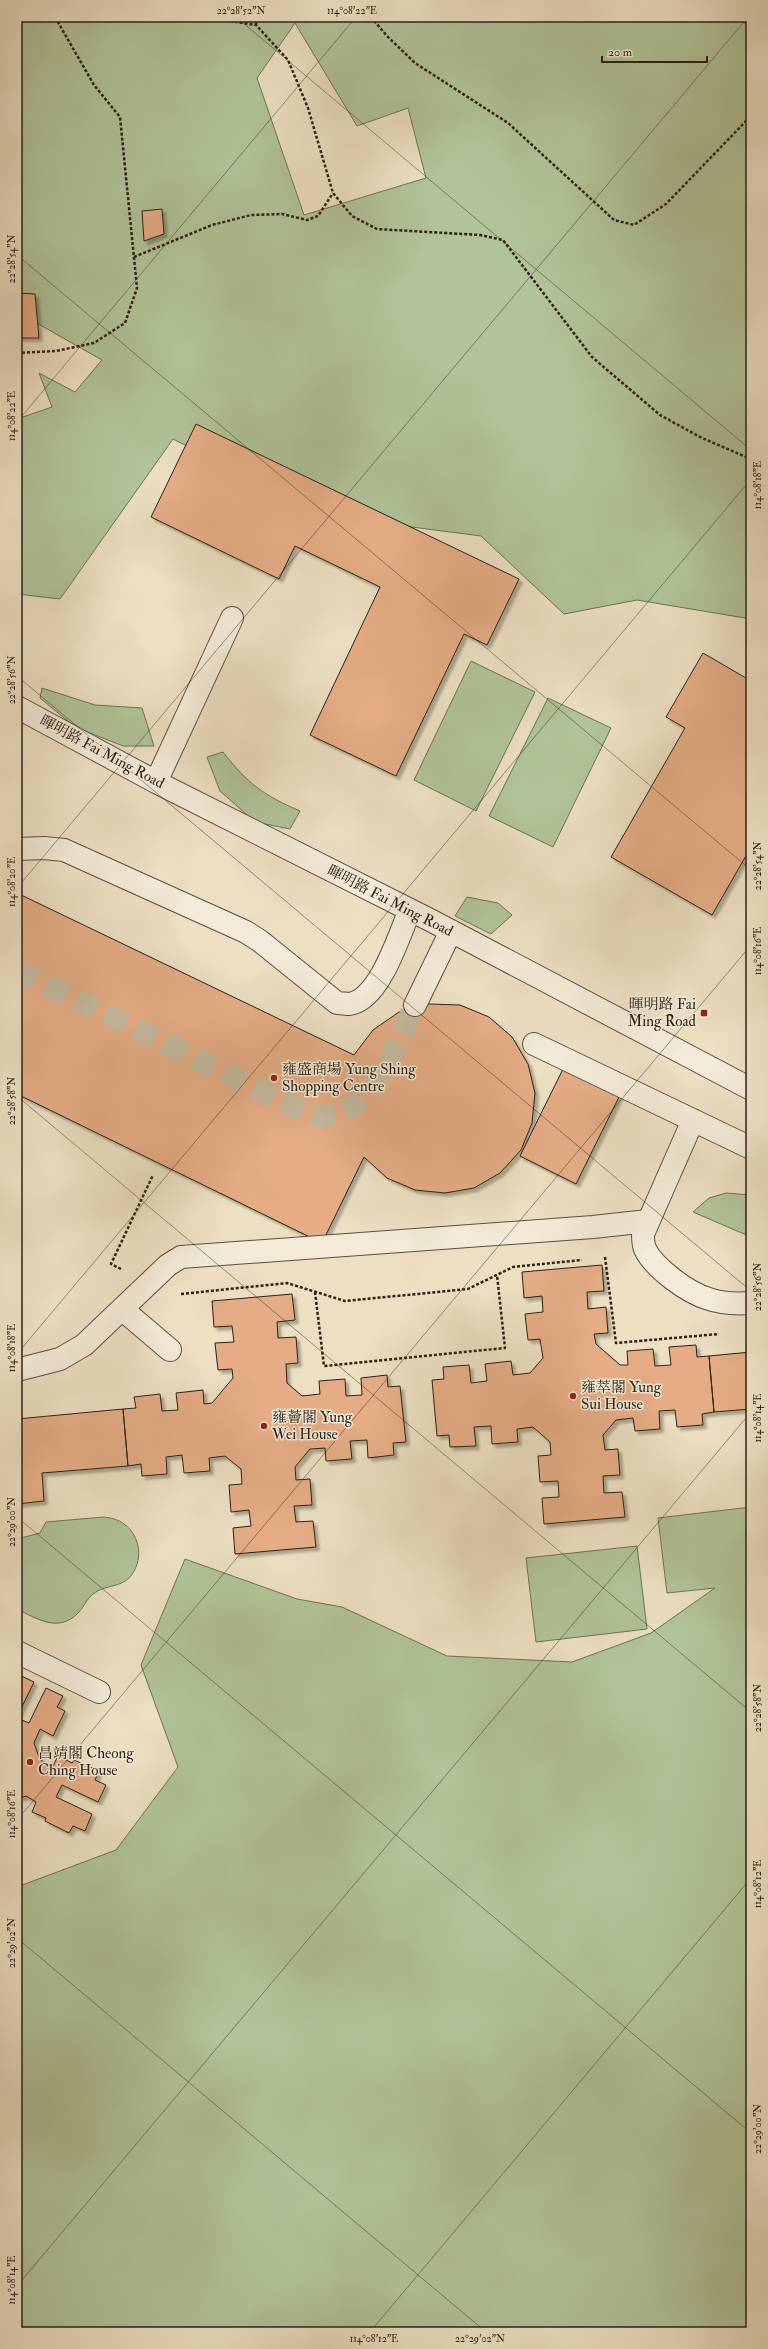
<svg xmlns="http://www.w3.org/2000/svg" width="768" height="2349" font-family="'IM FELL Double Pica','Noto Serif TC',serif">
  <defs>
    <filter id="shadow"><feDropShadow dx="3.5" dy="3.5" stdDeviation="1" flood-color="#0004"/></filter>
  </defs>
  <rect width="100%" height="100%" fill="#ecdfc2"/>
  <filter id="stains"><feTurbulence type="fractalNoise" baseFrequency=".005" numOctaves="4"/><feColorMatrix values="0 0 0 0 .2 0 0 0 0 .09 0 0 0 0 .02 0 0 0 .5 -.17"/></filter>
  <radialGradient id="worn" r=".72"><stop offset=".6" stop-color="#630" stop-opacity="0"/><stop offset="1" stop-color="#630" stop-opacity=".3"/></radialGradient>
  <path fill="#b1c399" stroke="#6e7256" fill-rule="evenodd" d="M17 17H751V619L637 600 564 614 481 536 327 516 173 439 60 599 17 594V543L20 542 17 526V419L52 407 39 373 75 392 102 360 17 312ZM295 23 357 126 408 108 426 178 304 215 257 78Z
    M471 661 535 692 476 811 414 780Z
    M42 688 95 705 142 708 154 746H123L75 727 40 698Z
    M548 698 611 728 553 847 489 816Z
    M223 752C248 784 263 795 300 811L290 829 255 822 220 791 207 757Z
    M467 897 498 903 512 915 491 934 455 916Z
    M726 1193 751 1195V1237L693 1212 709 1198Z
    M751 1507V2332H17V1887L116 1850 178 1767 141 1665 185 1559 297 1599 342 1607 447 1656 572 1662 651 1633 715 1588 667 1593 658 1518Z
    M104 1517C110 1518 118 1519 124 1524 141 1536 144 1562 129 1578 120 1587 107 1585 96 1592 87 1597 85 1606 78 1613 59 1633 37 1619 17 1609V1539L40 1533 46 1522Z
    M637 1546 647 1629 536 1642 526 1558Z"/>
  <path fill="#e5ac86" stroke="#2b2114" filter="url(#shadow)" d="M162 209 164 234 144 241 142 211Z
    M17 293 35 294 39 338H17Z
    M196 424 519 579 487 645 464 634 396 776 310 735 380 587 295 546 279 579 151 517Z
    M703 653 751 681V847L712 915 611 857 685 728 666 717Z
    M17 893 354 1055 373 1030 399 1012 429 1004 460 1005 489 1017 512 1037 528 1064 535 1093 532 1123 521 1150 500 1173 474 1188 445 1193 415 1190 387 1178 364 1157 322 1243 17 1094Z
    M565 1065 621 1093 576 1184 520 1156Z
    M602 1265 604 1291 587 1292 588 1309 606 1307 608 1333 594 1334 596 1344 620 1365H628L627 1351 653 1349 655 1366 671 1365 669 1347 696 1345 697 1357 709 1356 714 1412 702 1414 703 1425 677 1427 675 1410 659 1411 660 1429 635 1431 633 1418 616 1420 603 1435 605 1450 618 1449 620 1475 603 1476 604 1493 622 1492 625 1517 544 1524 542 1498 559 1497 558 1481 540 1482 538 1456 551 1455 550 1442 533 1427 517 1429 518 1442 492 1444 491 1426 474 1427 476 1446 450 1447 449 1435 437 1436 432 1380 444 1379 443 1367 469 1365 471 1383 487 1381 485 1364 511 1361 513 1375 530 1373 543 1358 540 1339 528 1340 525 1314 543 1312 542 1296 524 1298 522 1272Z
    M292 1294 295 1320 277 1322 278 1338 296 1337 298 1363 286 1364 287 1383 302 1396 320 1394 319 1381 345 1379 346 1396 362 1395 361 1378 387 1375 388 1387 400 1386 406 1442 393 1443 394 1455 368 1458 367 1440 350 1441 352 1459 326 1461 325 1448 310 1449 295 1467 296 1480 310 1479 312 1505 294 1506 296 1522 313 1521 316 1547 235 1554 233 1528 251 1526 249 1510 231 1512 229 1485 242 1484 241 1469 225 1456 209 1458 210 1471 184 1473 182 1455 166 1457 167 1474 142 1476 141 1464 128 1466 123 1409 136 1408 134 1397 160 1394 162 1411 178 1410 176 1393 203 1390 204 1404 212 1403 233 1378 232 1369 218 1370 215 1343 234 1342 232 1326 214 1327 212 1301Z
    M751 1352V1409L714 1412 709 1356Z
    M123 1409 128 1466 42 1473 44 1501 17 1504V1419Z
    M17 1674 34 1682 17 1717Z
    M46 1688 63 1696 57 1707 65 1711 53 1736 40 1729 34 1743 40 1760 53 1766 58 1756 72 1763 74 1760 99 1771 95 1780 106 1785 98 1802 62 1785 56 1797 92 1814 85 1831 73 1826 69 1833 45 1821 46 1818 32 1812 36 1802 26 1796 17 1799V1718L29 1723Z"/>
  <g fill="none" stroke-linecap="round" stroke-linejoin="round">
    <path stroke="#c5b99f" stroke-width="22" stroke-dasharray="22 11" stroke-linecap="butt" d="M17 970 314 1117C321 1116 331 1116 339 1114 379 1098 397 1041 415 1005"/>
    <defs>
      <path id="minor" d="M17 707 156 782 432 921 751 1089
        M156 782 232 618
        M17 849 44 848 64 850 246 932 260 941 337 1003C341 1003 346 1004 350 1004 380 999 399 935 410 910
        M415 1005 451 931
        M534 1044 751 1148
        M693 1120 643 1234C643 1239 643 1244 645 1249 654 1268 688 1293 709 1299 723 1304 737 1304 751 1303
        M123 1310 170 1350
        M17 1370 60 1359 84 1345 168 1265 181 1257 593 1227 648 1221
        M17 1652 99 1692"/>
    </defs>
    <use href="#minor" stroke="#5b5040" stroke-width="24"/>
    <path stroke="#2b2114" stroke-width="2.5" stroke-dasharray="3 2" stroke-linecap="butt" d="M205 17 256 25 288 60 308 108 333 193 352 216 377 229 480 235 503 240 592 357 660 415 702 438 751 459
      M256 17V25
      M371 17 387 36 415 63 508 123 614 220 634 225 666 204 747 120
      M134 257 212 225 251 215 282 214 307 220 318 216 333 193
      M17 353 56 351 94 343 125 323 137 288 120 117 94 85 55 17
      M605 1257 616 1343 719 1334
      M121 1269 111 1264 153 1175
      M315 1292 324 1366 505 1348 497 1275
      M181 1294 287 1283 345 1301 468 1289 513 1267 582 1260"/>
    <use href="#minor" stroke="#f3ead7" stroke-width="22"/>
  </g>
  <path fill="none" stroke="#2b2114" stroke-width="1" stroke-opacity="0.45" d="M236 17 751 450M737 17 751 29M17 255 751 870M17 422 356 17M17 676 751 1291M17 888 748 17M17 1096 751 1712M17 1354 751 479M17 1517 751 2133M17 1820 751 945M17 1938 486 2332M17 2286 751 1412M370 2332 751 1878"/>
  <g fill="#8f2418" stroke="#f3ead7" stroke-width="1.5">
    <rect x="700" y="1009" width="8" height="8" rx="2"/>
    <circle cx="274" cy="1078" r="4"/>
    <circle cx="573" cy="1396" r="4"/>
    <circle cx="264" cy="1426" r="4"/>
    <circle cx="30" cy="1762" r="4"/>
  </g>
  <g text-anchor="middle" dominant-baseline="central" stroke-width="3" stroke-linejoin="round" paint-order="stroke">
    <g font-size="15" fill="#2b2114" stroke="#f3ead7">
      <text transform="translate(102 752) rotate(28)">暉明路 Fai Ming Road</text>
      <text transform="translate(390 901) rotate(27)">暉明路 Fai Ming Road</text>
    </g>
    <g font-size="15" fill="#2b2114" stroke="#f3ead7" text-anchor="start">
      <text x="696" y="1004" text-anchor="end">暉明路 Fai<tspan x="696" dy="17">Ming Road</tspan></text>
      <text x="282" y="1069">雍盛商場 Yung Shing<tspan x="282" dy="17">Shopping Centre</tspan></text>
      <text x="581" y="1387">雍萃閣 Yung<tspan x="581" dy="17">Sui House</tspan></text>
      <text x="272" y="1417">雍薈閣 Yung<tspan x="272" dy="17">Wei House</tspan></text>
      <text x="38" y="1753">昌靖閣 Cheong<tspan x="38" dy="17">Ching House</tspan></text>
    </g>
  </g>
  <rect width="768" height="2349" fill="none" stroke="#ecdfc2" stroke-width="44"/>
  <path d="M602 56v6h105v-6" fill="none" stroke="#2b2114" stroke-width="2"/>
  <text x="608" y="56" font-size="12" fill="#2b2114" stroke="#f3ead7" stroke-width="3" paint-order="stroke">20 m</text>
  <rect x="22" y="22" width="724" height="2305" fill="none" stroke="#2b2114" stroke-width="1.5"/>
  <g font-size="10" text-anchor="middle" fill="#2b2114">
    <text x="241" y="14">22°28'52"N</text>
    <text x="352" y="14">114°08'22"E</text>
    <text transform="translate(11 259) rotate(-90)" y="4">22°28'54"N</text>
    <text transform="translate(11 416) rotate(-90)" y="4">114°08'22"E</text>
    <text transform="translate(757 485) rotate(-90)" y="4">114°08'18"E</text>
    <text transform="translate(11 680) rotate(-90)" y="4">22°28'56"N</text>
    <text transform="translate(757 866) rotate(-90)" y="4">22°28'54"N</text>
    <text transform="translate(11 882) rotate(-90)" y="4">114°08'20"E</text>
    <text transform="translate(757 951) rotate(-90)" y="4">114°08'16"E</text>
    <text transform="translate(11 1101) rotate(-90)" y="4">22°28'58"N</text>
    <text transform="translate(757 1287) rotate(-90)" y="4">22°28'56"N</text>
    <text transform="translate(11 1348) rotate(-90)" y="4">114°08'18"E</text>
    <text transform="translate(757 1418) rotate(-90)" y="4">114°08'14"E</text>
    <text transform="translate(11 1522) rotate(-90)" y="4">22°29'00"N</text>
    <text transform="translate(757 1708) rotate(-90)" y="4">22°28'58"N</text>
    <text transform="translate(11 1814) rotate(-90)" y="4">114°08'16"E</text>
    <text transform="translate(757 1884) rotate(-90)" y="4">114°08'12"E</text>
    <text transform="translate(11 1943) rotate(-90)" y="4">22°29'02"N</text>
    <text transform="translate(757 2129) rotate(-90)" y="4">22°29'00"N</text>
    <text transform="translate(11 2280) rotate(-90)" y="4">114°08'14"E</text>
    <text x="374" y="2342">114°08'12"E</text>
    <text x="480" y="2342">22°29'02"N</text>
  </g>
  <rect width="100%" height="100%" filter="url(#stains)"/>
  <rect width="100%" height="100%" fill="url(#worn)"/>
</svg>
